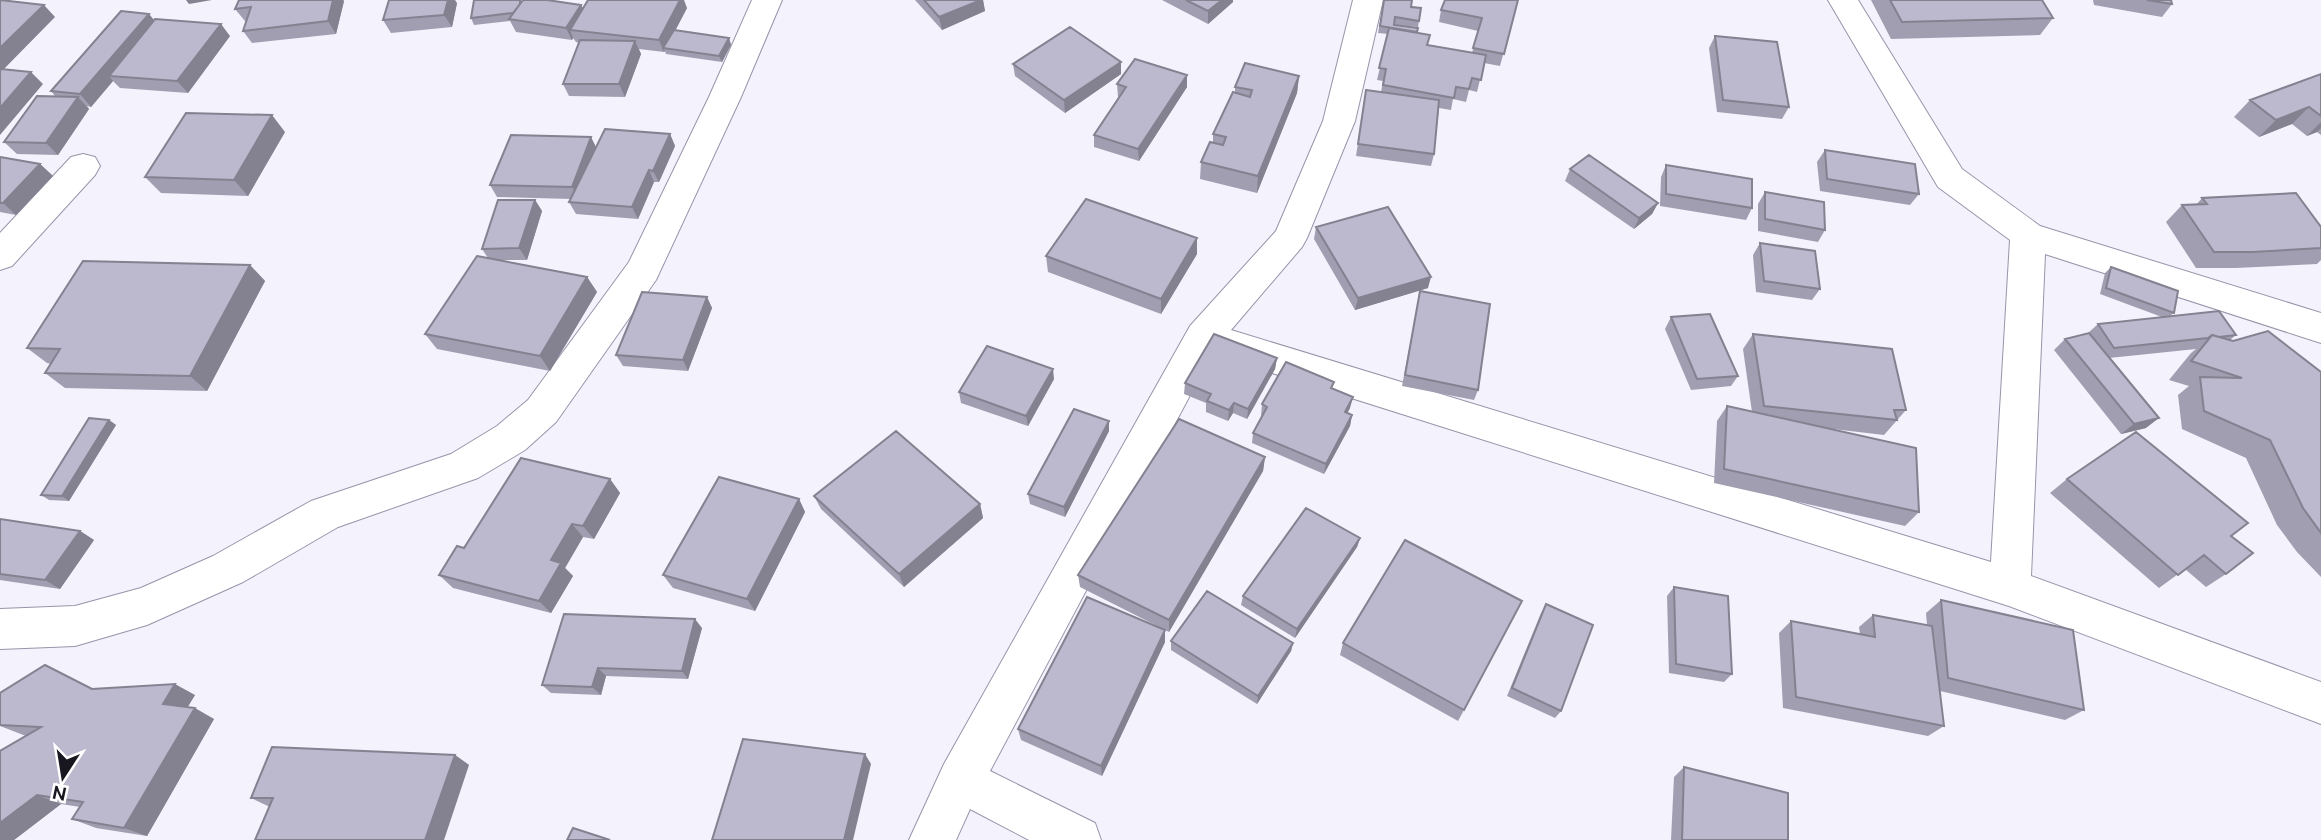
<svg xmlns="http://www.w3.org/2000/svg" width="2321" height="840" font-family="Ubuntu,sans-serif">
  <rect width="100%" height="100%" fill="#f4f2fc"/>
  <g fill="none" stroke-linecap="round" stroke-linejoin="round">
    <defs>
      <path id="minor" d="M752 0H782L741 97 656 280 556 422 525 450 478 478 338 527 243 582 147 625 75 646 0 649V609L75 606 141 588 213 556 311 501 451 454 497 426 528 400 629 262 709 97Z
        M1353 0H1383L1355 121 1307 238 1302 247 1231 330 1991 562 2010 240 1938 187 1828 0H1858L1962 169 2040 226 2321 313V343L2045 254 2031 576 2321 682V724L2009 606 1212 354 990 771 1095 823 1101 840H1029L970 809 956 840H909L944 764 1190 326 1276 231 1323 121Z
        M83 154 95 157 100 166 95 175 12 266 0 270V233L71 157Z"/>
    </defs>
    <use href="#minor" stroke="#9894aa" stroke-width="2"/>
    <use href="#minor" fill="#fff" fill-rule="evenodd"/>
  </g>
  <path fill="#a29eb1" d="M239 0H343L344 1 336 34 252 43 243 31 246 21H245L235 9Z
    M915 0H983L985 11 942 30Z
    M1162 0H1233V2L1208 24Z
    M1384 0 1421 8 1418 27 1394 25 1418 28 1417 33 1427 45 1472 53 1478 31 1439 22 1441 10 1518 0 1500 66 1484 63 1477 92 1469 90 1466 102 1453 99 1451 110 1439 108 1434 154 1431 166 1356 156 1366 90 1381 92 1383 81 1377 80 1388 34 1378 33Z
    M1871 0H2042L2053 18 2040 35 1891 39Z
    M2093 0H2171L2172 4 2162 17 2094 5Z
    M457 3 452 27 391 33 383 20Z
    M581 5 583 8H687L675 31 729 38 731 45 722 62 666 54 665 51 664 52 639 49 641 54 625 97 569 96 563 84 579 43 576 42 573 38 572 40 516 32 510 21 474 25 471 18Z
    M149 14 154 21 230 36 188 93 120 88 113 81 91 107 87 106 89 109 58 155 17 154 4 142 55 96 51 91Z
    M1715 36 1789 107 1782 119 1717 112 1709 48Z
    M1013 64 1121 74 1065 113 1015 76Z
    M2321 74V135L2317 132 2307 136 2292 124 2259 137 2234 117 2250 100Z
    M1299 76 1297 93 1257 193 1200 179 1201 162 1213 143V134L1235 93V87Z
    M1117 84 1187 87 1139 161 1094 147V135L1120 97H1118Z
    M285 132 248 196 161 193 145 177Z
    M670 134 675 146 659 182H654L638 219 576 214 569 202 571 199 497 197 490 185 596 147Z
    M1825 150 1919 194 1910 205 1820 191 1817 162Z
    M0 157 40 164 53 176 16 215 0 212Z
    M1666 165 1752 208 1746 220 1660 206 1661 177Z
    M1570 169 1658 203 1652 214 1634 229 1565 181Z
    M1765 192 1825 230 1818 242 1758 231V204Z
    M2202 198 2321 227V260L2317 264 2236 268H2196L2166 222 2182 205H2196Z
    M535 200 542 211 527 260H500L587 277 597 292 550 371 437 349 425 334 488 258 482 249Z
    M1316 227 1428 288 1355 310 1314 239Z
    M1197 238V254L1161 314 1048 272 1046 256Z
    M1760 243 1820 289 1812 300 1756 292 1753 255Z
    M250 265 265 281 207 391 65 388 45 373 51 364 47 363 27 348Z
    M2111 267 2174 313 2170 316 2236 335 2230 340 2321 372V577L2297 552 2277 525 2246 458 2182 429 2178 395 2189 386 2169 380 2191 353 2196 349 2109 358 2146 428 2121 434 2054 350 2065 339 2088 333 2098 324 2162 317 2100 294 2105 273Z
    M1420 291 1478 390 1474 400 1402 386Z
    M707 297 712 308 688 371 623 366 616 355Z
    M1671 317 1738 376 1731 386 1691 390 1665 329Z
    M1753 334 1906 410 1884 435 1833 429 1919 512 1905 526 1714 483 1717 421 1727 406 1752 412 1743 349Z
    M1277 358 1275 369 1247 419 1233 413 1228 421 1206 412V403L1184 394 1185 383Z
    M1054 379 1028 426 961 403 959 392Z
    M1333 389 1350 408 1347 413 1352 415 1350 426 1324 474 1252 443 1253 433 1263 416 1261 415 1262 404Z
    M109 420 116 425 69 501 49 500 41 495Z
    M1109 421V431L1065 517 1030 504 1028 494Z
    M1265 457 1263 471 1169 632 1165 630V642L1102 776 1021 740 1018 729 1161 628 1080 587 1078 575Z
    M610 479 620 493 594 539 583 537 565 568 573 576 551 613 453 588 439 575 464 548Z
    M2067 479 2231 536 2226 574 2206 587 2185 569 2159 588 2050 493Z
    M814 496 980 504 983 518 904 587 821 509Z
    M799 499 805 512 755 611 673 588 663 575Z
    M0 519 80 531 94 540 60 589 0 580Z
    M1360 538 1357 547 1295 638 1241 605 1243 596Z
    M1674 587 1732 674 1724 682 1669 673 1667 596Z
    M1941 600 2084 710 2065 720 1940 691 1944 726 1928 736 1783 708 1779 633 1791 621 1860 634 1859 627 1873 615 1927 625 1926 613Z
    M1546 604 1561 711 1555 718 1507 696 1541 613Z
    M702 628 688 679 606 676 601 695 551 693 542 685Z
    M1171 641 1293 643 1291 651 1257 704 1171 650Z
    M1343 643 1464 710 1458 721 1340 655Z
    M92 689 195 695 187 707 214 719 147 836 96 828 72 819 80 807 61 804 14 840 26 736 0 726Z
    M455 755 469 765 270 807 251 798Z
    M1684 767 1788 840H1671L1674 777Z"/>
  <path fill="#848190" d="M186 0H212L189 4Z
    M333 0H343L344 1 336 34 328 21Z
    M448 0H455L457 3 452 27 444 15Z
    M680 0H684L687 8 666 48H663L665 51 664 52 659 40Z
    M977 0H983L985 11 942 30 939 17Z
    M1222 0H1233V2L1208 24V11Z
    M44 5 55 17 1 72 0 91V48Z
    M581 5 587 17 570 30 573 38 572 40 566 28Z
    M149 14 159 26 109 76 113 81 91 107 80 94Z
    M221 24 230 36 188 93 177 81Z
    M729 38 731 45 722 62 719 56Z
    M635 41 641 54 625 97 619 84Z
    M1121 62V74L1065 113 1064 100Z
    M31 72 43 84 0 135V108Z
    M1187 75V87L1139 161 1138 149Z
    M1299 76 1297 93 1257 193 1258 176Z
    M78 97 89 109 58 155 46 143Z
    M2309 107 2292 124 2259 137 2276 120Z
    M272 115 285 132 248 196 234 180Z
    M2321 122V128L2317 132 2307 136Z
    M670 134 675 146 659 182 653 171Z
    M591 137 597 149 579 199 572 187Z
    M40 164 53 176 16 215 3 203Z
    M649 170 654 182 638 219 632 207Z
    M535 200 542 211 527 260 519 248Z
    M1658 203 1652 214 1634 229 1639 218Z
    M1197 238V254L1161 314V299Z
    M250 265 265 281 207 391 190 376Z
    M587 277 597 292 550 371 540 356Z
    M1431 277 1428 288 1355 310 1358 298Z
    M707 297 712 308 688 371 683 360Z
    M1277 358 1275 369 1247 419 1248 409Z
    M1053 369 1054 379 1028 426 1026 416Z
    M1353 397 1350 408 1342 423 1345 412Z
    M1234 403 1233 413 1228 421 1229 410Z
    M1352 415 1350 426 1324 474 1326 464Z
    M2159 418 2146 428 2121 434 2134 424Z
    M109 420 116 425 69 501 62 496Z
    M1109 421V431L1065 517 1064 507Z
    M1265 457 1263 471 1169 632V620Z
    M610 479 620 493 594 539 583 526Z
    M799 499 805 512 755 611 747 599Z
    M980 504 983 518 904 587 899 574Z
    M572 524 583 537 565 568 573 576 551 613 539 601 551 560Z
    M80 531 94 540 60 589 45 580Z
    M1360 538 1357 547 1295 638 1297 629Z
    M695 619 702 628 688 679 682 671Z
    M1165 630V642L1102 776 1101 766Z
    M1293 643 1291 651 1257 704 1258 696Z
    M598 668 606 676 601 695 592 687Z
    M175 684 195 695 183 715 163 704Z
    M195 708 214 719 147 836 124 828Z
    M865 754 871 764 853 840H844Z
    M455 755 469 765 444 840H425Z
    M37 795 61 804 14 840H0V823Z"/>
  <path fill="#bcb8ce" stroke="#848190" stroke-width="2" d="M0 0 44 5 0 48Z
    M239 0H333L328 21 243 31 251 7 235 9Z
    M389 0H448L444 15 383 20Z
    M474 0H520V4L513 13 471 18Z
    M523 0H547L581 5 566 28 509 19Z
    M588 0H680L659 40 570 30Z
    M924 0H981L939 17Z
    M1186 0H1222L1208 11Z
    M1384 0H1412L1411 7 1421 8 1419 21 1395 17 1394 25 1418 28 1417 32 1380 26Z
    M1445 0H1518L1504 54 1473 48 1482 18 1441 10Z
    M1890 0H2042L2053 18 1902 22Z
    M2147 0H2171L2172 4Z
    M121 11 149 14 80 94 51 91Z
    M155 19 221 24 177 81 109 76Z
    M1070 27 1121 62 1064 100 1013 64Z
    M1389 28 1430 35 1427 45 1486 55 1481 80 1472 78 1469 89 1456 87 1454 98 1383 85 1386 69 1379 68Z
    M674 30 729 38 719 56 663 48Z
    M1715 36 1777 42 1789 107 1723 100Z
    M580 40 635 41 619 84H563Z
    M1135 59 1187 75 1138 149 1094 135 1126 87 1117 84Z
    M1245 63 1299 76 1258 176 1201 162 1210 142 1223 145 1226 137 1213 134 1233 92 1250 97 1252 90 1235 87Z
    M1 69 31 72 0 108V71Z
    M2321 74V116L2309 107 2276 120 2250 100Z
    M1366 90 1439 100 1434 154 1358 144Z
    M37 96 78 97 46 143 4 142Z
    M186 113 272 115 234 180 145 177Z
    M605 129 670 134 653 171 649 170 632 207 569 202Z
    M511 135 591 137 572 187 490 185Z
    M1825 150 1915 164 1919 194 1827 179Z
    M1589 155 1658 203 1639 218 1570 169Z
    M0 157 40 164 3 203H0Z
    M1666 165 1752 179V208L1666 194Z
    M1765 192 1824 202 1825 230 1765 219Z
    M2296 193 2321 227V248L2253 252H2214L2182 205 2207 204 2202 198Z
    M1086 199 1197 238 1161 299 1046 256Z
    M498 200H535L519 248 482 249Z
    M1388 207 1431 277 1358 298 1316 227Z
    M1760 243 1815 251 1820 289 1764 281Z
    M477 256 587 277 540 356 425 334Z
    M83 261 250 265 190 376 45 373 60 349 27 348Z
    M2111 267 2178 291 2174 313 2106 288Z
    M1420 291 1490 304 1478 390 1405 375Z
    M642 292 707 297 683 360 616 355Z
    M2219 311 2236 335 2219 337 2212 335 2208 338 2114 348 2098 324Z
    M1710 314 1738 376 1697 379 1671 317Z
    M2268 331 2321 372V533L2303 508 2270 440 2204 411 2200 377 2242 378 2191 361 2212 335 2233 341Z
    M2089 333 2159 418 2134 424 2065 339Z
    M1214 334 1277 358 1248 409 1234 403 1229 410 1207 401 1211 394 1185 383Z
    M1753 334 1892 349 1906 410H1894L1897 420 1764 406Z
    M987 346 1053 369 1026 416 959 392Z
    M1286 362 1334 382 1331 388 1353 397 1345 412 1352 415 1326 464 1253 433 1267 407 1262 404Z
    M1727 406 1916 448 1919 512 1724 469Z
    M1074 409 1109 421 1064 507 1028 494Z
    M89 418 109 420 62 496 41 495Z
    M1179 419 1265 457 1169 620 1078 575Z
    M896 431 980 504 899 574 814 496Z
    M2136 432 2248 523 2231 536 2253 553 2226 574 2204 555 2178 575 2067 479Z
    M521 458 610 479 583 526 572 524 551 560 561 563 539 601 439 575 457 546 464 548Z
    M719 477 799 499 747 599 663 575Z
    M1306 508 1360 538 1297 629 1243 596Z
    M0 519 80 531 45 580 0 574Z
    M1405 540 1522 601 1464 710 1343 643Z
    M1674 587 1728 596 1732 674 1676 664Z
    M1207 591 1293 643 1258 696 1171 641Z
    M1087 597 1165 630 1101 766 1018 729Z
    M1941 600 2073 630 2084 710 1948 678Z
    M1546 604 1593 625 1561 711 1512 688Z
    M564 614 695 619 682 671 598 668 592 687 542 685Z
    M1873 615 1932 626 1944 726 1796 697 1791 621 1875 637Z
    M45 665 92 689 175 684 163 704 195 708 124 828 72 819 83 802 37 795 0 823V751L41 727 0 725V693Z
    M743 739 865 754 844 840H712Z
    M272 747 455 755 425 840H255L273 798H251Z
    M1684 767 1788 793V840H1682Z
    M573 828 610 840H567Z"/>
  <g transform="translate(63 777) rotate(192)" stroke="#ffffff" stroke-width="5" paint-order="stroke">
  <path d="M0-5L12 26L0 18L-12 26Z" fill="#18171f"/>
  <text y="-10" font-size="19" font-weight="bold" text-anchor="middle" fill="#18171f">N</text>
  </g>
</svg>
